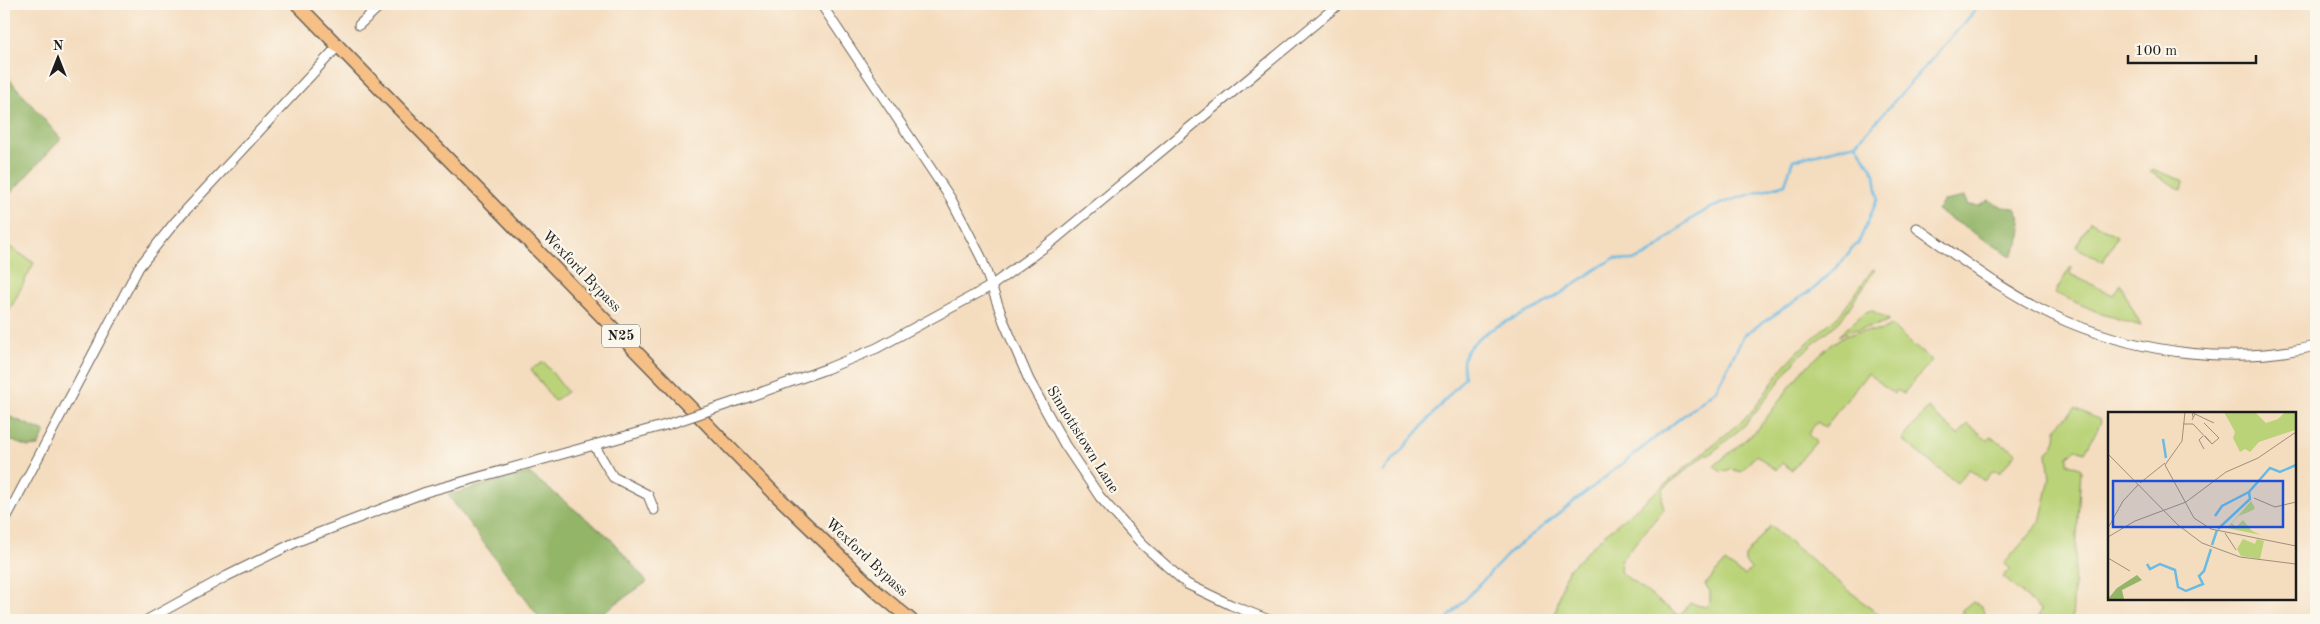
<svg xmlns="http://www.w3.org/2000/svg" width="2320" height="624" font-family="'Old Standard TT',serif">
  <rect width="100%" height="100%" fill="#fbf7ec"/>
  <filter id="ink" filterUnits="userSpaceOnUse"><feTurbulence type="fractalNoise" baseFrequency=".02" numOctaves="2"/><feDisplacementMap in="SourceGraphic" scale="10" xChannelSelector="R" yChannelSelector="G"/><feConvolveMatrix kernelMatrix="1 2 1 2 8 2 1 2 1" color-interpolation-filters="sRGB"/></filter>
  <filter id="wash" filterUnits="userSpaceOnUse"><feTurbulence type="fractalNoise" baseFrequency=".0096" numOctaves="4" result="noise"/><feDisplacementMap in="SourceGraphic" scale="20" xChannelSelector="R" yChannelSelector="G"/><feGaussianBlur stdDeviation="1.12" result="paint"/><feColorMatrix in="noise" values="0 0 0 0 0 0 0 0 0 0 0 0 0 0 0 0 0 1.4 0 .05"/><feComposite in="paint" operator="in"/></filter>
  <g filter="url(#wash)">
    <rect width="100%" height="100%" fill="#f4dcbe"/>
    <path fill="#bad378" stroke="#6b784a" d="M2152 169 2184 181 2182 190 2150 172Z
      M2090 221 2117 236 2103 262 2076 247Z
      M4 243 34 263 4 321Z
      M2071 266 2072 267 2070 274 2113 295 2120 284 2141 326 2102 314 2055 293Z
      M1873 269 1875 270 1840 321 1799 356 1746 424 1708 456 1706 454 1663 489 1662 502 1664 509 1621 560 1620 572 1679 616 1690 603 1706 607 1710 602V591L1705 585 1725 562 1745 576 1751 569 1745 562V556L1770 526 1885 620H1554L1560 592 1568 570 1603 536 1750 414 1783 368 1796 353 1842 312Z
      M1871 310 1889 320C1874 329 1857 326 1838 336L1864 313Z
      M1891 325 1915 347 1932 360 1903 394 1897 390 1894 394 1868 373 1825 427 1817 422 1808 434 1816 442 1792 470 1782 463 1776 470 1756 455 1741 472 1731 469 1721 472 1714 466 1758 429 1801 372 1829 346 1842 337 1860 331H1880Z
      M544 362 567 392 554 401 531 369Z
      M1928 408 1958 435 1968 424 1988 440 1991 437C1999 444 2010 445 2016 453L2000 472 1993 471 1984 481 1969 469 1957 483 1902 440Z
      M2075 408 2100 420 2101 422 2085 452 2076 449 2068 457V463L2081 469 2072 620 2038 617 2041 610 2003 577 2010 569 2004 564 2040 522 2050 479 2047 453C2055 444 2058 439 2056 428Z
      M1972 602 1980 605 1985 612 1982 620H1967L1962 616V610Z"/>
    <path fill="#93b568" stroke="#586842" d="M4 73 61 139 4 200Z
      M1964 197 1968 205 1979 206 1989 200 2001 207 2015 208C2026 229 2023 237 2011 256L1937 210 1944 201Z
      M4 414 45 432 38 446 28 447 7 439 12 433 4 429Z
      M529 473 609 537 647 582 592 620H541L448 495Z"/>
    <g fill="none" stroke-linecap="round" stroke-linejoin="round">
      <path stroke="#68bbe4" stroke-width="2.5" d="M1383 472 1465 377C1463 368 1461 359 1467 351 1485 325 1518 319 1544 304 1569 290 1590 271 1615 258 1646 269 1666 237 1689 221 1717 200 1753 195 1785 184L1793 160 1856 144
        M1446 620 1510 552 1716 390 1744 335 1816 287 1843 261 1852 248 1858 244 1878 198 1875 174 1856 144 1981 4"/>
    </g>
  </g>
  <g filter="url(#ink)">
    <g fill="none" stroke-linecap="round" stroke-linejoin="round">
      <defs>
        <path id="minor" d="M821 4 951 199 981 257 1004 322 1029 380 1065 445 1100 497 1142 544 1187 584 1231 605 1269 620
          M359 25 382 4
          M1917 228C1965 262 2014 299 2068 322 2145 354 2235 365 2316 346
          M740 400 826 369 877 348 991 286 1054 240 1339 4
          M594 445 613 477 648 495 654 510
          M4 522 139 267 175 222 339 45
          M147 620 227 576 298 541 426 492 669 424"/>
        <path id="highway" d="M297 4 774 493 877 592 911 620"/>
      </defs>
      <use href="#minor" stroke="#685f55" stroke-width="11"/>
      <use href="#highway" stroke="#685f55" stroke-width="15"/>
      <use href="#minor" stroke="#fff" stroke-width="9"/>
      <use href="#highway" stroke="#f5bf86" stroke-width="12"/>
      <defs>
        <path id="minor-bridge" d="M669 424 740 400"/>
      </defs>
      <use href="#minor-bridge" stroke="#685f55" stroke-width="11" stroke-linecap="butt"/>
      <use href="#minor-bridge" stroke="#fff" stroke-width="9"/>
    </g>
  </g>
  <g text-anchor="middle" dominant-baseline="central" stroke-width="4.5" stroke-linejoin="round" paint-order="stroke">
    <rect fill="#fbf7ec" stroke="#5f5e5a" stroke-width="1" x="602" y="324.5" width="38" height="23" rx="4"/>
    <g font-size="14" font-weight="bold" fill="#1c1c1c">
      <text x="621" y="336">N25</text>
    </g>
    <g font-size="15" fill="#1c1c1c" stroke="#fbf7ec">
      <text transform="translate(581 272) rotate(46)">Wexford Bypass</text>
      <text transform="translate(1082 440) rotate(58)">Sinnottstown Lane</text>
      <text transform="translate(866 558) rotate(43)">Wexford Bypass</text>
    </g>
  </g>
  <g transform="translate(2108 412)">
    <rect width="188" height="188" fill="#f4dcbe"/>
    <path d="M116 0H147L158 11 170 7 177 0H187V18L151 30 142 40 137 37 132 40 125 26 127 20ZM143 89 147 96 145 98 131 104 140 94 124 111 128 115 135 108 144 119 153 123 119 116ZM135 127 147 132 149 127 156 129 152 147 133 144 129 137Z" fill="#bad378"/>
    <path d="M29 163 34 168 14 178 16 187H0L9 176Z" fill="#93b568"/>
    <path fill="none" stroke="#68bbe4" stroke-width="2.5" d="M55 27 58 46M107 104 114 94 141 80M110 117 142 87 141 80 162 56 172 60 188 53M104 133 109 118M39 152 42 157 52 152 67 158 70 175 78 179 95 172 91 164 96 159 103 137"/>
    <path fill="none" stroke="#9e8f7d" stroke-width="1" d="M77 0 74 29 57 53 86 106 103 117 188 134M87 2 106 11M84 8 87 2 84 0 85 5M96 11 111 26 104 32 97 24M75 12H85L103 31M95 24 91 28 96 37M0 42 70 113 94 131 132 145 188 152M32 71 57 51M146 86 167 95 188 90M0 116 15 89 30 73M117 121 128 138M0 125 27 109 78 90 118 60 150 46 188 20M0 146 22 159"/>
    <path fill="#1d4ed8" fill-opacity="0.15" stroke="#1d4ed8" stroke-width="2.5" d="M5 69H175V115H5Z"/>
    <rect width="188" height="188" fill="none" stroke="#1c1c1c" stroke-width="2.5"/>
  </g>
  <rect width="2320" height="624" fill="none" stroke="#fbf7ec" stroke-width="20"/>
  <g transform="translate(58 58)" stroke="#fbf7ec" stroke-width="4" paint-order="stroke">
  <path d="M0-4L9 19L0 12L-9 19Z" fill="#1c1c1c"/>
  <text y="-8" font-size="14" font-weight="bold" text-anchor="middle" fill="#1c1c1c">N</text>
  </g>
  <path d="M2128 55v8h128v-8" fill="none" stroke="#1c1c1c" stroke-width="2.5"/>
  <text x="2135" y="55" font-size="15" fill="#1c1c1c" stroke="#fbf7ec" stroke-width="4" paint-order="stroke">100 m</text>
</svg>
